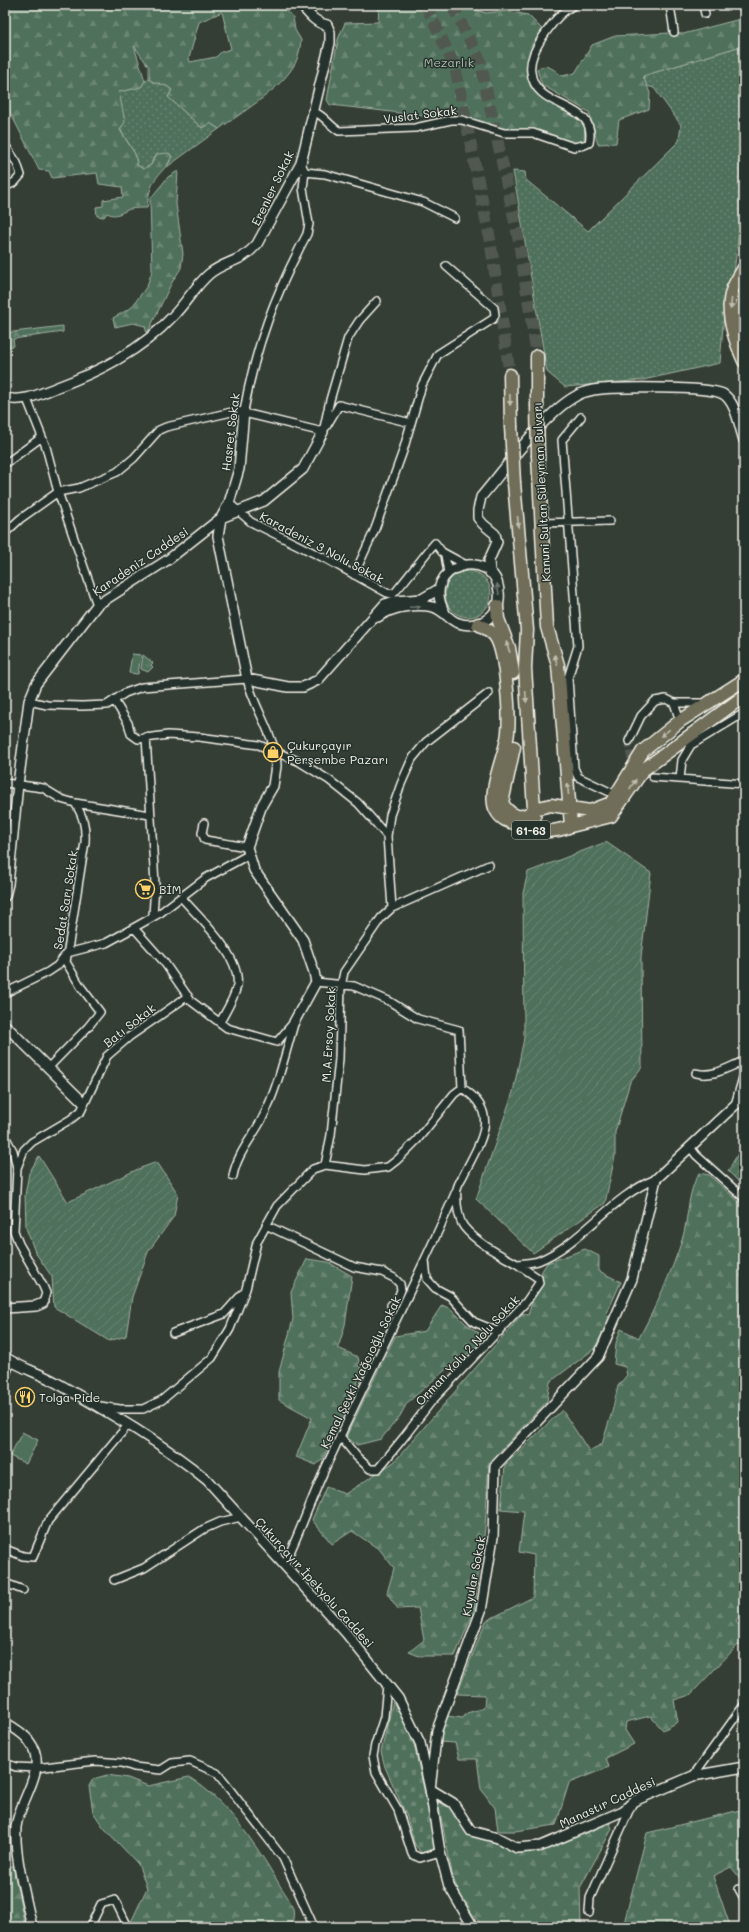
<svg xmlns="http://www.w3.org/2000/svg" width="749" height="1932" font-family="Mali,sans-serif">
  <defs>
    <pattern id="grass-dots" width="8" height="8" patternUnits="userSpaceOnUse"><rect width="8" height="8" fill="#50715b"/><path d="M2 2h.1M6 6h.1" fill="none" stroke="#6a8673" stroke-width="1.8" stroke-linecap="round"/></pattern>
    <pattern id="forest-firs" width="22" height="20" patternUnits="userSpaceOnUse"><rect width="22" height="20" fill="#50715b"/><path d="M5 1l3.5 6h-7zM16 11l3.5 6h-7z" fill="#6a8673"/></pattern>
    <pattern id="cemetery-stones" width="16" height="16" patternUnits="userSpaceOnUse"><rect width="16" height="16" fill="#50715b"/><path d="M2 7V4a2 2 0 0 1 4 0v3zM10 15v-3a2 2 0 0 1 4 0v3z" fill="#6a8673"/></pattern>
    <pattern id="park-tufts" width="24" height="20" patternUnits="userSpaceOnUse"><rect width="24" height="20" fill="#50715b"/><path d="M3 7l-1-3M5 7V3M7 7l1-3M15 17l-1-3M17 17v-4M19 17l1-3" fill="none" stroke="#6a8673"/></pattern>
    <pattern id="garden-furrows" width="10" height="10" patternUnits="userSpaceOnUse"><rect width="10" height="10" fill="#50715b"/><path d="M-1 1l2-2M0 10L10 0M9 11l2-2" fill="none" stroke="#6a8673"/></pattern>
  </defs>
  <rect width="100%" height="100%" fill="#343e35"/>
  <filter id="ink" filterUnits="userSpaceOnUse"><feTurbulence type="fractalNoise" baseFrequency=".025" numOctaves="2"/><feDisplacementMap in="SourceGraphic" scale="8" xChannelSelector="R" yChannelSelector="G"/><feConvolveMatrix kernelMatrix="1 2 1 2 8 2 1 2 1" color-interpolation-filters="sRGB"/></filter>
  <g filter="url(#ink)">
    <path fill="url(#grass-dots)" stroke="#a2b1a2" d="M744 45V227L739 231 734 273 726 289 720 363 643 380 565 387 547 372 513 171 525 172 526 180 588 231 679 141 681 125 654 88 647 86 643 76Z
      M149 79C157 86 164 82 172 90L168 97 202 128 210 123 219 129 167 167 172 156 153 158 151 165 144 169 137 165 135 154 120 129 119 92 141 87 145 81Z
      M445 594a23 23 0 1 1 46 0a23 23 0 1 1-46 0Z"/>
    <path fill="url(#forest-firs)" stroke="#a2b1a2" fill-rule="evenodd" d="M5 5H281L293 17 295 30 301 40C300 50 298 61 291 70 276 92 241 113 219 129L210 123 202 128 168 97 172 90C164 82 157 86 149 79V67L134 46 145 81 141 87 119 92 125 122 120 130 135 154 137 165 143 169 151 165 157 154 169 153 172 156C167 167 163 169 157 177 150 186 148 197 147 208 142 208 135 208 130 209 121 212 117 218 107 213L104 217 97 216 96 207 103 206V200L123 197 122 187 99 184 97 173 52 178 49 171 39 170 5 102ZM222 12 231 49 221 52 216 57 190 62 189 58 199 22Z
      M379 5H458L486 13 506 11 528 15 546 33 531 73 554 101 585 118 584 145C501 125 415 114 330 105L327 100 338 39 345 23 378 22Z
      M744 18V45L643 76 650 93 649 109 619 120 616 143 598 144 589 112 542 85 537 69C547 62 554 70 562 76L575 73 592 45 615 36 670 33 683 34Z
      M178 171 176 204 183 254 181 268 171 284 147 334 145 326 133 323 115 327 113 318 131 308 147 286 152 271 150 199 168 177Z
      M63 326V332L13 339 14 346 5 347V333Z
      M699 1173 709 1175 744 1206V1613L739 1616 736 1622 741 1627H744V1647L738 1645 690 1695 674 1700 678 1722 663 1730 650 1716 626 1722 625 1730 634 1744 606 1758 609 1767 569 1783 556 1825 515 1831H498L495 1808 481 1789 477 1759H459L455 1743 439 1742 446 1716 463 1718 467 1713 484 1708 485 1695 457 1694 486 1621 533 1597 534 1555 519 1552 524 1511 501 1509 505 1465 562 1410 589 1451 602 1444 612 1412 618 1386 627 1375 625 1367 614 1364 616 1343 621 1329 639 1338C656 1306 671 1274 682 1240 689 1217 687 1193 699 1173Z
      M585 1249 599 1256V1271L621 1282 606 1315 611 1318 594 1349 550 1382 547 1401 489 1463 485 1528 474 1611 455 1656H419L409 1652 424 1640 418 1608 398 1609 387 1593 394 1568 380 1550 352 1531 332 1544 312 1520 326 1487 345 1494 394 1462 523 1313 528 1315 542 1271 547 1263Z
      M307 1259 328 1262 352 1276 345 1325 338 1348 358 1357 362 1372 323 1459 316 1465 296 1457 312 1418 279 1400V1372L293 1319 291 1292Z
      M442 1305 451 1309 466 1324 486 1338 473 1350 452 1364 407 1403 400 1416 381 1439 357 1445 346 1437 395 1336 425 1331Z
      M107 1775 128 1778 148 1786 189 1777C229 1803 254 1842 278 1882 282 1890 291 1900 293 1909 295 1915 291 1921 294 1927H118L132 1920 147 1888 138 1864 104 1828 93 1812 89 1786 93 1779Z
      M438 1802 451 1807 469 1835 496 1843 517 1853 542 1852 610 1823 612 1829 580 1888 581 1927H483L463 1902 453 1878Z
      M744 1809V1883L731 1867 713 1876 729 1923 733 1927H623L647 1833Z
      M5 1866H13L25 1927H5Z"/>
    <path fill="url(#cemetery-stones)" stroke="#a2b1a2" d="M393 1701H395L404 1717 414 1744 436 1844 434 1850 421 1853 414 1843 407 1817 385 1767 381 1752Z"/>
    <path fill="url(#park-tufts)" stroke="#a2b1a2" d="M143 655 153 663 151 665 153 667 148 672 141 669Z"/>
    <path fill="url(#garden-furrows)" stroke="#a2b1a2" d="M606 842 651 873 641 957 642 1067 630 1082 615 1132V1156L605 1203 533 1253 476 1199 513 1092 524 1038 523 893 528 872Z
      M744 1143V1187L728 1171Z
      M39 1156 68 1202 138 1169 157 1162 178 1194 174 1216 148 1252 132 1297 126 1336 109 1341 54 1307 52 1277 35 1252 26 1228 25 1195 29 1173Z"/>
    <path fill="#50715b" stroke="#a2b1a2" d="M132 654 141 655 138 674 129 673Z
      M22 1432 38 1440 26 1464 10 1456Z"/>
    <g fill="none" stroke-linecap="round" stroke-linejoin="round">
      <path stroke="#515950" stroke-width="7" stroke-dasharray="7 3.5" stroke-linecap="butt" d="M629 741C628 763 635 767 653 777"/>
      <path stroke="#515950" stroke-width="12" stroke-dasharray="12 6" stroke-linecap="butt" d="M426 5 455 67 490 239 510 375
        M452 5 480 60 518 236 537 356"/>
      <defs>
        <path id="minor" d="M670 5 674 32
          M703 5 705 14
          M312 111C325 115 328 125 339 131L415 128 451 120H462L504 133H533L574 147 584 145 589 143C599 100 535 112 531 72 529 60 536 48 542 38 551 25 559 13 574 5
          M5 145 17 163 21 175 15 182 5 187
          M305 172 325 174 423 202 455 218
          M27 399 46 447 58 492 97 605
          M244 411C255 347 276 292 307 234L309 224 303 188 305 172 301 163
          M581 417 562 440 578 646 568 678 574 768 578 777 616 795
          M326 427 339 405 411 423
          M323 432 330 400 348 338 359 321 377 301
          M5 464 42 437
          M229 503 251 522 326 559 387 593C389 593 391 594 393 594 396 593 429 549 435 543L442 552 466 565
          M543 523 610 521
          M5 533 20 519 58 492 79 488 117 472 134 458 159 430 166 427 236 411 323 432
          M445 555 448 573
          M354 575 375 529 403 451 422 385 438 354 493 319 495 315 494 308 446 266
          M114 700 128 723 131 734 138 739 168 735 199 737 259 745 298 761 329 780 358 803 387 836 392 908
          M29 701 47 705 82 706 107 705 125 693 142 687 247 679C253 704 268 725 275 751
          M674 703 680 721
          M146 737 155 884 153 916
          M629 741 641 716 655 701 666 699 674 703H706
          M653 777 744 784
          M680 779 682 760 691 745 744 713
          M5 783 43 788 61 799 75 803 150 815
          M204 823 202 833 205 840 247 847
          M387 836 390 815 401 784 412 759 426 742 489 693
          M181 897C199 918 242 956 237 986 234 999 226 1011 220 1022
          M134 928 164 962 191 1001 227 1028 277 1042 294 1022
          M316 982 354 986 389 1001 418 1019 459 1030 462 1088
          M5 993 48 972 57 966 67 953 106 943 128 931 160 913 206 878 248 855
          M48 1068 88 1027 100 1012 81 987 66 962 85 842C86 826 83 816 75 803
          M696 1073C713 1078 728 1067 744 1061
          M462 1088C501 1113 481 1140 465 1172 463 1177 458 1183 457 1189 456 1193 457 1199 457 1204 458 1211 459 1221 464 1227 477 1243 499 1254 517 1264 524 1263 532 1263 538 1261 583 1243 611 1196 656 1179
          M735 1105 744 1074
          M5 1136 13 1151 17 1168 14 1231 19 1244 43 1286 46 1293 43 1303
          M690 1147 696 1155 744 1198
          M325 1165 331 1135 339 1059 341 986 344 972 381 918 392 908 489 865
          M17 1168 24 1150 32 1142 71 1119 81 1111 107 1056 129 1037 188 996
          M233 1176C237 1154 252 1138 262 1119 277 1090 285 1055 294 1024
          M266 1225 354 1267 382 1272 394 1278 400 1284 401 1290 397 1300 391 1305
          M425 1260 427 1279 435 1288 450 1296 474 1322 499 1332
          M173 1333 224 1314 242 1294
          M100 1406 120 1409H143L162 1400 212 1358 230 1329 246 1289 257 1242 277 1206 313 1169 325 1165 365 1170 388 1167 397 1160 417 1140 454 1094 462 1088
          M340 1436 357 1457 370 1469H378L404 1437 431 1402 526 1302 539 1283 538 1278 517 1264
          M5 1549 23 1556 33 1557 48 1521 128 1425
          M284 1565C302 1529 314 1490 332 1454 373 1365 418 1279 457 1189
          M114 1580 144 1568 204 1529 220 1522 241 1517
          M5 1583 23 1590
          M387 1685 384 1717 375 1745 373 1756 376 1772 398 1810 412 1854 420 1858 440 1852
          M5 1763 16 1767 36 1768 95 1761 122 1763 134 1767 161 1770 172 1763 190 1761 217 1773 283 1858 314 1927
          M693 1776 744 1705
          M739 1889 744 1898
          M589 1913 590 1898 632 1804
          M90 1927 101 1904 115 1900 128 1927"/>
        <path id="tertiary" d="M5 398C24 402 37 395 55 388 98 372 141 351 173 316 186 303 195 286 209 274 226 260 241 263 257 244L301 163 330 43V32L327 25C315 23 309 14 301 5
          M244 411 239 469 229 503 221 518 218 536 247 679 288 687H303L318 680 385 604 395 601 422 599 439 589
          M490 573 489 560 497 542 495 534 483 524 478 518V510L481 497C506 468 543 414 576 396 580 393 588 391 593 390 612 387 709 386 723 394 736 402 739 426 744 440
          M378 617C391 607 417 603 433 607 440 609 445 614 451 619 463 628 482 626 492 615 498 609 500 600 499 592 496 545 417 564 445 613
          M275 751 276 766 273 786 262 805 247 847 254 870 303 940 314 972 316 982 294 1022
          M5 896 8 884 18 784 29 701 36 684 97 605 169 559 221 518 264 501 303 469 323 432
          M5 1025 83 1102
          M5 1308 36 1306 43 1303
          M5 1357C20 1368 40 1373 57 1383 108 1412 161 1442 207 1480L346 1633 398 1698 420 1743 430 1789 440 1852 449 1886 473 1927
          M5 1374 10 1361
          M5 1722C13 1728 24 1733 29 1741 50 1768 19 1799 16 1827 14 1856 26 1898 32 1927
          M430 1789 437 1730 481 1611 493 1537 495 1466 598 1357 632 1279 656 1179 735 1105 744 1100
          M430 1789 453 1803 471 1831 498 1838 517 1848 541 1846 623 1811 634 1801 693 1776 744 1767"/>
        <path id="primary" d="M744 268C740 275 736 281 733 288 724 310 735 341 744 361
          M744 296 741 310 744 330
          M537 356V405
          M510 375 511 426
          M497 606 498 619 509 648 513 673
          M478 624C484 627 491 631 495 636 506 651 511 720 507 739 504 757 487 794 496 810 502 822 512 822 524 826 540 833 554 833 571 826L558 665 547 627 538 456
          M514 747 502 803C510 816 522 822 534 809L525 668 527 630 514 483
          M571 826 611 816 643 770 744 696
          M535 831 534 809 551 805 590 811 611 803 643 751 680 721 744 680"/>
      </defs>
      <use href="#minor" stroke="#f4f1e8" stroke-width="10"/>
      <use href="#tertiary" stroke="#f4f1e8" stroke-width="12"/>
      <use href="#primary" stroke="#f4f1e8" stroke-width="15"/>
      <use href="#minor" stroke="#26332d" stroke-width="7"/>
      <use href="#tertiary" stroke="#26332d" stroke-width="9"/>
      <use href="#primary" stroke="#706e59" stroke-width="12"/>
      <defs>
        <path id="primary-bridge" d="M537 405 538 456
          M511 426 514 483"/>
      </defs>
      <use href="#primary-bridge" stroke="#f4f1e8" stroke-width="15" stroke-linecap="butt"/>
      <use href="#primary-bridge" stroke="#706e59" stroke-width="12"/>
    </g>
    <defs><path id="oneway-solid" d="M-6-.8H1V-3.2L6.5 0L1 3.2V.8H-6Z"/></defs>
    <g fill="#bfbdaf">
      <use href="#oneway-solid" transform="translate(731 304) rotate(96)"/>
      <use href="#oneway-solid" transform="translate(510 400) rotate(89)"/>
      <use href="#oneway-solid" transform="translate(518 522) rotate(85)"/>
      <use href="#oneway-solid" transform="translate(508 647) rotate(-108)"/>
      <use href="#oneway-solid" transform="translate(556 660) rotate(-104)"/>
      <use href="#oneway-solid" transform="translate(526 697) rotate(86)"/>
      <use href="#oneway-solid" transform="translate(665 733) rotate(142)"/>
      <use href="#oneway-solid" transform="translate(633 784) rotate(-56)"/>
      <use href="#oneway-solid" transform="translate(568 789) rotate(-95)"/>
    </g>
    <g fill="#6e766e">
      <use href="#oneway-solid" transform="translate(498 589) rotate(-101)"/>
      <use href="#oneway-solid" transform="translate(415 607) rotate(-3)"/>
    </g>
  </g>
  <defs>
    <symbol id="shop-ring" viewBox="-11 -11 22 22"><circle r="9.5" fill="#26332d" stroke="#ffd166" stroke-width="1.5"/><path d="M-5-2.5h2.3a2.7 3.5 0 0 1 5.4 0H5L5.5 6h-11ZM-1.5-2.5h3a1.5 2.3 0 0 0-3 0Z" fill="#ffd166"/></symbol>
    <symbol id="supermarket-ring" viewBox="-11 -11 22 22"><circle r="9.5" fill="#26332d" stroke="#ffd166" stroke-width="1.5"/><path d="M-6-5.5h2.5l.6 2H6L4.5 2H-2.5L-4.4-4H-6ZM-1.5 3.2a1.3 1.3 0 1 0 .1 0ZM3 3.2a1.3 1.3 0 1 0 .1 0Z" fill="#ffd166"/></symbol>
    <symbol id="restaurant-ring" viewBox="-11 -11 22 22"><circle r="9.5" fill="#26332d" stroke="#ffd166" stroke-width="1.5"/><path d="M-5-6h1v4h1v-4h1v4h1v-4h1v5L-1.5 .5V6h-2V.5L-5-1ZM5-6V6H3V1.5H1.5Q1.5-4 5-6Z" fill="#ffd166"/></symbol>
  </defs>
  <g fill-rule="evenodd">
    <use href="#shop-ring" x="262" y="741" width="22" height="22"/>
    <use href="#supermarket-ring" x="134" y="878" width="22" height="22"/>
    <use href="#restaurant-ring" x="14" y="1386" width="22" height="22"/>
  </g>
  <g text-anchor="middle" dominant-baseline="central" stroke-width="3" stroke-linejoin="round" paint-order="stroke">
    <rect fill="#26332d" stroke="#b6b8b0" stroke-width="1" x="512" y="821" width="38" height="18" rx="3"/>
    <g font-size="11" font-weight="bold" fill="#f4f1e8">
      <text x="531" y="830">61-63</text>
    </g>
    <g font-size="12" fill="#b2beb0" stroke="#26332d">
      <text x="449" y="62">Mezarlık</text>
    </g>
    <g font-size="12" fill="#f4f1e8" stroke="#26332d">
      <text transform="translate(420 114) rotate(-7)">Vuslat Sokak</text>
      <text transform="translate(272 188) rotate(-64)">Erenler Sokak</text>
      <text transform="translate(230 432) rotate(-83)">Hasret Sokak</text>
      <text transform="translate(541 492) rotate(-93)">Kanuni Sultan Süleyman Bulvarı</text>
      <text transform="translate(322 547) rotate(28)">Karadeniz 3 Nolu Sokak</text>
      <text transform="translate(140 561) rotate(-34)">Karadeniz Caddesi</text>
      <text transform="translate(65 900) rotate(-81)">Sedat Sarı Sokak</text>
      <text transform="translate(129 1025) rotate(-38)">Batı Sokak</text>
      <text transform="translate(328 1035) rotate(-87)">M.A.Ersoy Sokak</text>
      <text transform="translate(467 1350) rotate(-47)">Orman Yolu 2 Nolu Sokak</text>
      <text transform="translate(360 1372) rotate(-64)">Kemal Şevki Yağcıoğlu Sokak</text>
      <text transform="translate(473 1576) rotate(-79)">Kuyular Sokak</text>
      <text transform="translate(315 1582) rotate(48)">Çukurçayır İpekyolu Caddesi</text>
      <text transform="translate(607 1802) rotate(-25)">Manastır Caddesi</text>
    </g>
    <g font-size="12" fill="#f4f1e8" stroke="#26332d" text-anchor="start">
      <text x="287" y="745">Çukurçayır<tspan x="287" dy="14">Perşembe Pazarı</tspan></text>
      <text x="159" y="889">BİM</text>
      <text x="39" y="1397">Tolga Pide</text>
    </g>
  </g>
  <rect width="749" height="1932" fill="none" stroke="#26332d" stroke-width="20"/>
  <rect x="10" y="10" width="729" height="1912" fill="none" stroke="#f4f1e8" stroke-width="1.5" filter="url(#ink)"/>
</svg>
